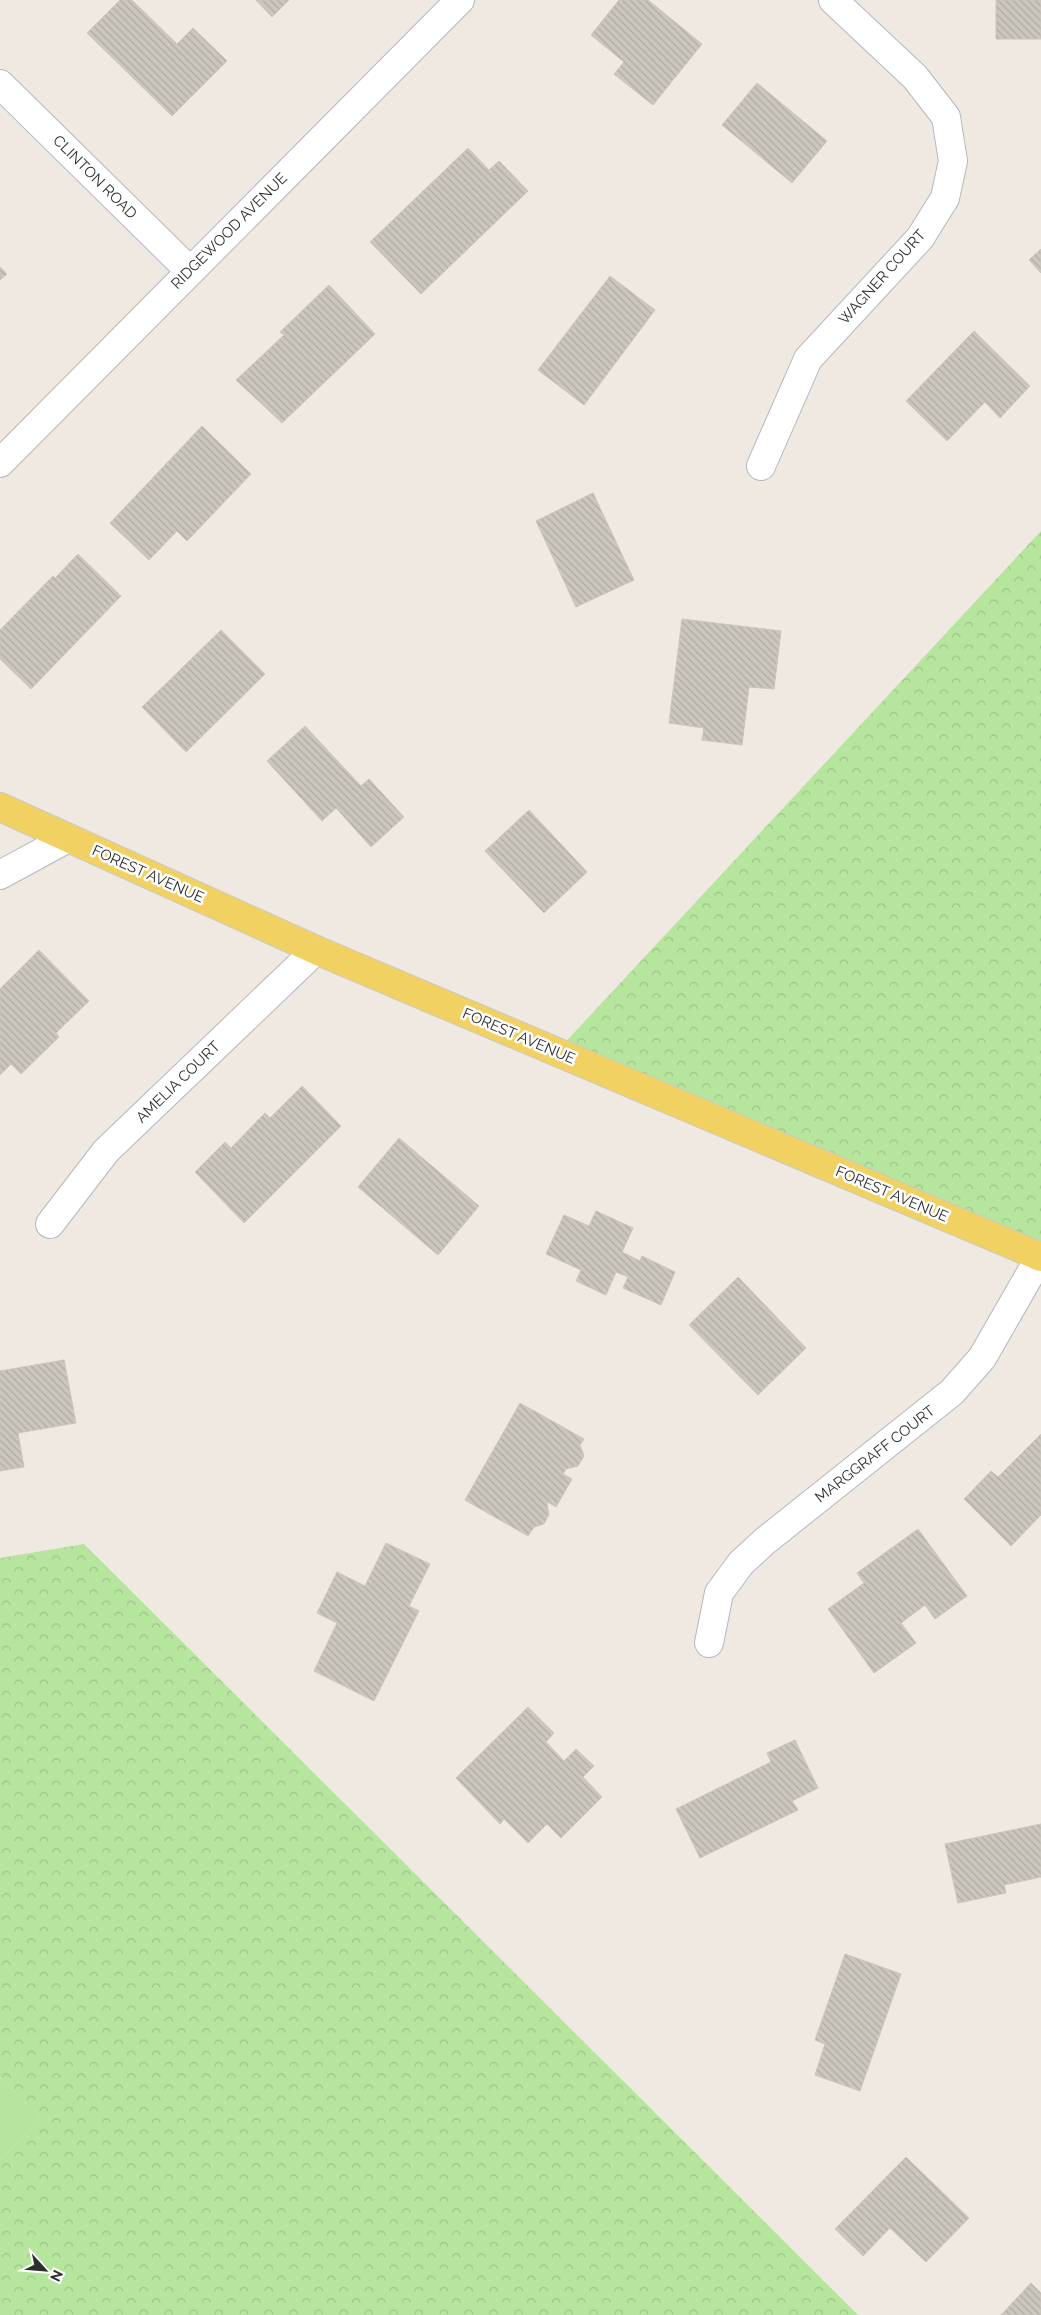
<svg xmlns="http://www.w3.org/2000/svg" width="1041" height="2315" font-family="Raleway,sans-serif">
  <defs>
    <pattern id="forest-crowns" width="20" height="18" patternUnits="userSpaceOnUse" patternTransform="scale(1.25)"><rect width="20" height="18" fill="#b6e59e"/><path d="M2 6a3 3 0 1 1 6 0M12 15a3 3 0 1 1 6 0" fill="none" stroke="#9dc588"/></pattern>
    <pattern id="building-back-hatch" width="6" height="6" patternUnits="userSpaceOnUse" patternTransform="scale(1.25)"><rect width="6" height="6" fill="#cbc7bf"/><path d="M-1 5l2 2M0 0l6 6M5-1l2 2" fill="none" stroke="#afaba4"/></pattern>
  </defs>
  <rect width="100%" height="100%" fill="#efe9e1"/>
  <path fill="url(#forest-crowns)" d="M1041 531V1257L558 1050Z
    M84 1544 858 2315H0V2161L41 2117 0 2077V1558Z"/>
  <path fill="#b6e59e" d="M0 2077 41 2117 0 2161Z"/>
  <path fill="url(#building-back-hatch)" stroke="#cbc5ba" d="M120 0H132L177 44 193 28 227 61 172 116 87 33Z
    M256 0H289L272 17Z
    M619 0H648L702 44 653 105 614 74 624 62 591 35Z
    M996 0H1041V39H996Z
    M757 83 827 141 792 183 722 125Z
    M468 148 489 170 499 161 528 191 421 294 370 242Z
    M1041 249V273L1029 260Z
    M0 267 7 274 0 280Z
    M610 276 655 310 584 405 538 370Z
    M329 285 375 334 282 423 236 380 284 335 280 332Z
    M974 331 1030 386 1000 418 985 402 947 441 906 401Z
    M202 426 251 474 187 541 177 531 149 560 110 523Z
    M593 493 634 580 576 607 536 521Z
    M78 554 121 596 31 689 0 659V630L53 576 55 578Z
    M682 619 781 631 774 689 749 687 742 745 702 740 704 728 669 723Z
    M221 630 265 674 186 752 142 707Z
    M305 726 361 786 369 779 404 817 371 847 336 808 322 821 267 761Z
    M529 810 587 872 544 913 485 851Z
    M39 950 89 1001 56 1033 59 1037 21 1074 11 1064 0 1075V989Z
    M302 1086 341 1126 244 1223 195 1172 225 1142 231 1148 265 1113 270 1118Z
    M399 1138 479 1206 438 1255 358 1187Z
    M596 1211 633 1228 622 1252 640 1261 642 1256 675 1272 661 1305 623 1288 628 1277 616 1272 606 1295 576 1281 581 1270 546 1254 564 1215 589 1226Z
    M738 1277 806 1348 758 1395 689 1325Z
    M64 1360 76 1423 18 1433 24 1467 0 1471V1371Z
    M520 1403 584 1439 580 1445 584 1456 578 1466 566 1469 563 1474 572 1479 556 1507 548 1502 547 1504 549 1514 544 1524 534 1527 528 1536 465 1500Z
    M1041 1434V1515L1011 1546 964 1499 991 1471 998 1477Z
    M918 1529 967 1596 935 1619 925 1605 901 1623 916 1643 874 1673 828 1609 864 1583 857 1573Z
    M386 1543 430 1564 409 1606 419 1611 374 1701 314 1671 337 1623 317 1613 337 1572 365 1586Z
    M528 1707 554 1733 546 1742 564 1761 576 1749 594 1766 583 1777 602 1797 561 1838 547 1824 528 1843 504 1819 500 1824 456 1778Z
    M795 1740 818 1788 792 1801 798 1810 700 1858 676 1809 771 1762 767 1753Z
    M1041 1824V1877L1004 1885 1006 1893 958 1903 945 1844Z
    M845 1954 901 1974 860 2091 815 2075 825 2044 815 2040Z
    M906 2157 969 2218 926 2262 890 2228 863 2256 835 2229Z
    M1031 2283 1041 2293V2315H1001Z"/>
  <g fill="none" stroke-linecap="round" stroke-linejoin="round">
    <defs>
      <path id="minor" d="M0 84 190 271
        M0 463 460 0
        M761 466 808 359 920 238 945 198 953 161 946 117 915 77 833 0
        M0 875 68 838
        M50 1224 106 1151 316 950
        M709 1643 719 1593 741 1563 765 1541 952 1392 982 1358 1040 1257"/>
      <path id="major" d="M0 807 316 950 1041 1257"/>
    </defs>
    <use href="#minor" stroke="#b4b7c1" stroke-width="30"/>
    <use href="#major" stroke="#c9c9c9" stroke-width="30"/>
    <use href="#minor" stroke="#fff" stroke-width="28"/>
    <use href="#major" stroke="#f2d163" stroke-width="28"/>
  </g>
  <g text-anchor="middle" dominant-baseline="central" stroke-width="5" stroke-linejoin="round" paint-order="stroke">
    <g font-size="15" fill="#2e2e2e" stroke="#fff">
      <text transform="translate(95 177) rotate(45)">CLINTON ROAD</text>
      <text transform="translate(229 231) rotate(-45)">RIDGEWOOD AVENUE</text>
      <text transform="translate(882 277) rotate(-48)">WAGNER COURT</text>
      <text transform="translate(148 874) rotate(24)">FOREST AVENUE</text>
      <text transform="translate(519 1036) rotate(23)">FOREST AVENUE</text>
      <text transform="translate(178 1082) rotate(-44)">AMELIA COURT</text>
      <text transform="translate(892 1194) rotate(23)">FOREST AVENUE</text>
      <text transform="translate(875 1454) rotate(-38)">MARGGRAFF COURT</text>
    </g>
  </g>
  <g transform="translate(45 2270) rotate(116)" stroke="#ffffff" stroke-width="4" paint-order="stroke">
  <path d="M0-4L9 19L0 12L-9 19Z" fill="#2e2e2e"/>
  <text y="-8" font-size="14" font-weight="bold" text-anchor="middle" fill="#2e2e2e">N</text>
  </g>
</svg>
